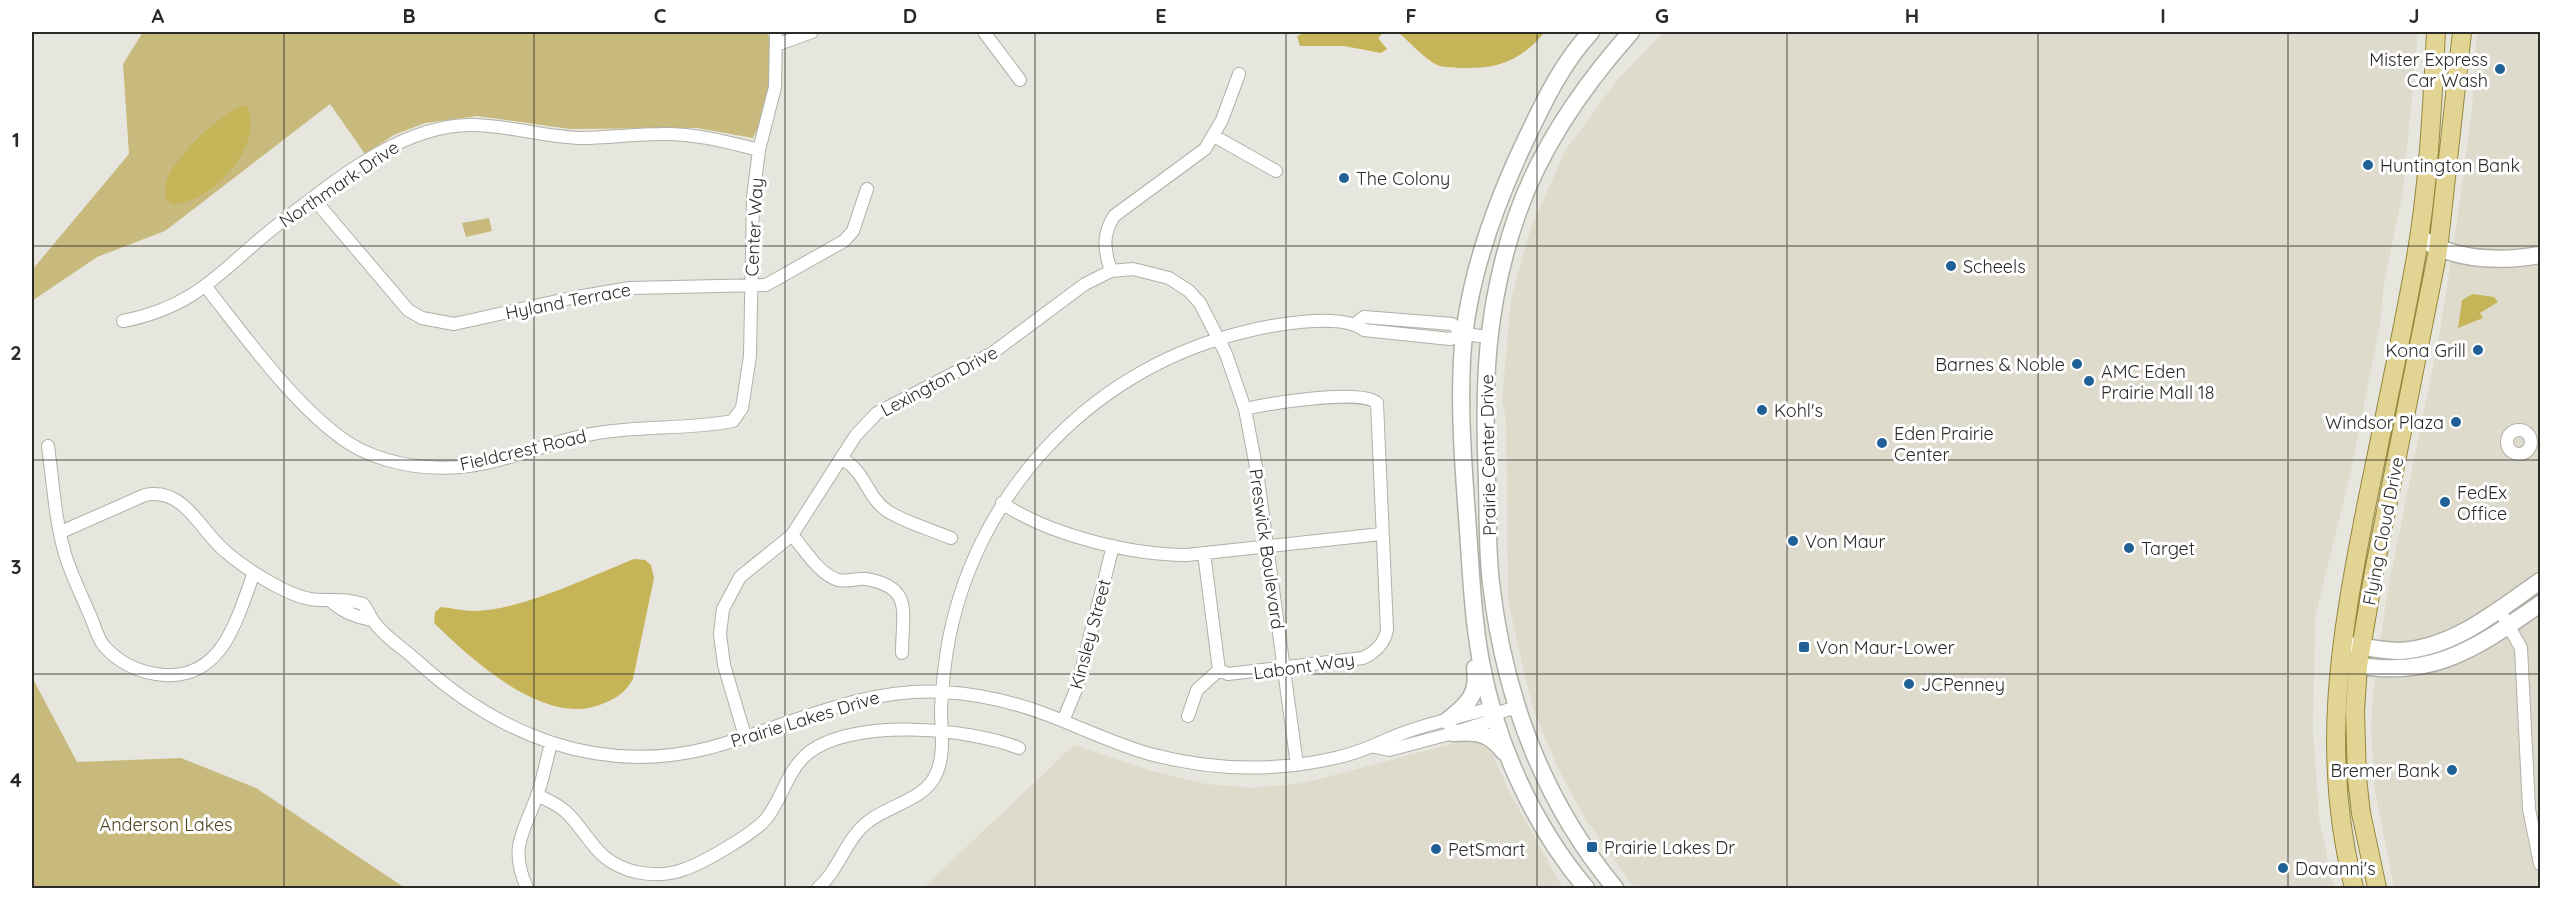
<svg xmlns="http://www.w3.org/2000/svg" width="2572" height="920" font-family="Quicksand,sans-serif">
  <rect width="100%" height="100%" fill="#e7e6de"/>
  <path fill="#dedbcd" d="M1664 32H2418L2403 191 2384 285 2380 323 2352 466 2315 618 2313 727 2319 818 2334 888H1636L1631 883 1584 817 1558 768 1535 714 1524 673 1508 600 1506 418 1502 400 1511 299 1531 227 1565 151 1618 79Z
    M2477 32H2540V888H2394L2375 791 2371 731 2373 695 2387 594 2440 331 2457 222 2472 109Z
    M1470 739 1487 742 1509 791 1563 888H923L1074 745 1148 770 1206 784 1252 788 1304 783Z"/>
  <path fill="#c7ba7c" d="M143 32H768C774 66 770 107 753 138L697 128 570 129 477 116 425 123 394 135 365 154 330 104 165 231 97 257 32 301V270L129 154 123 64Z
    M489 218 492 231 466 237 462 223Z
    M32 677 77 762 181 758 256 788 405 888H32Z"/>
  <path fill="#c6b459" d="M1307 32H1384L1378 38 1387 49 1381 53 1344 46H1300L1297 36Z
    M1398 32H1545C1520 61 1499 69 1460 68 1453 67 1443 68 1437 65 1423 58 1410 42 1398 32Z
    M246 105C267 144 211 204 172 204L165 198C166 192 165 184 167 179 178 154 221 112 246 105Z
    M2473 294 2494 297 2498 302 2480 313 2483 318 2458 328 2462 300Z
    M634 559 645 560 651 565 654 578 633 679C625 693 617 698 602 704 545 728 471 659 434 623L435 612 441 607C452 608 463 611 474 611 520 611 591 576 634 559Z"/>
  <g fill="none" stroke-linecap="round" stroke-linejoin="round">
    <defs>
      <path id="street" d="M984 32 1020 80
        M776 45 812 32
        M1214 136 1276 171
        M313 198 408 310 422 318 454 324 571 298 630 288 766 285 844 241 853 231 867 189
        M1111 271C1104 249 1102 236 1114 216L1205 149 1222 120 1239 74
        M206 287C245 336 295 407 347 442 379 463 422 470 460 467 505 463 548 442 592 434 639 425 687 430 733 421L742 408 750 356 753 197 759 150 775 87 776 32
        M123 321C202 306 225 264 285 219 337 179 404 124 472 125 508 125 543 137 580 138 607 138 634 134 661 134 695 133 727 142 759 150
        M1355 324 1364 317 1452 324 1465 334
        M2507 442a12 12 0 1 1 24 0a12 12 0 1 1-24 0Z
        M48 446C53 482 55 520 65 554 71 574 81 594 89 613 94 623 97 638 104 646 120 664 140 673 164 675 224 679 237 617 254 573
        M841 458C867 473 865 494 886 510 899 520 934 531 951 538
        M1002 503C1049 535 1131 555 1187 555L1381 534
        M61 532 145 495C185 487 200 531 226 552 246 569 284 594 310 599 330 602 343 597 363 604 367 609 369 614 372 619 382 635 403 648 416 660 498 735 598 776 709 748 787 727 860 687 943 692 979 694 1014 702 1048 715 1082 728 1115 744 1150 754 1210 770 1274 772 1335 758 1353 754 1369 748 1386 740 1416 726 1452 719 1484 710L1495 714
        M792 535C805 550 819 574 838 580 847 582 857 578 866 579 914 587 902 613 902 653
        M1204 553 1219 670 1228 674 1363 658C1376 652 1384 644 1387 630L1377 403C1361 388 1267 404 1245 409
        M331 601C341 611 358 618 372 620
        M2499 609 2521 648 2529 809 2540 864
        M1188 716 1197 690 1219 670
        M1063 721 1077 687 1113 546
        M745 736 724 665 720 634 723 609 740 577 792 535 856 435 877 413 991 354 1085 284 1111 271 1133 269 1169 278 1189 291 1200 303 1226 354 1245 409 1257 472 1297 765
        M1375 747 1389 750 1453 733 1487 722 1495 714 1516 707
        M537 795C547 800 557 804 565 811 591 835 594 862 636 872 651 875 670 875 685 869 705 862 753 834 766 819 782 799 787 771 807 754 852 717 969 728 1019 748
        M527 888C508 846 525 831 538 793 543 777 547 760 551 743
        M818 888C840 869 845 839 869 821 891 804 926 800 937 772 945 753 941 729 941 709 942 690 944 669 947 650 972 498 1086 373 1236 334 1265 326 1340 311 1364 330L1450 339 1465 334 1487 337"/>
      <path id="secondary" d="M2419 237C2455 261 2499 262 2540 255
        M2349 645C2365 647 2383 651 2400 651 2454 648 2498 610 2540 581
        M2346 663C2429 682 2475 649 2540 604
        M1447 721C1467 705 1479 695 1475 668
        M1453 733C1476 731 1489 732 1504 752
        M1586 888C1533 825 1496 743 1481 662 1473 618 1471 574 1468 530 1464 473 1459 417 1462 360 1466 281 1495 203 1529 133 1546 97 1564 61 1591 32
        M1615 888C1543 801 1504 695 1491 583 1487 550 1488 515 1487 481 1483 386 1485 307 1517 215 1541 146 1583 86 1631 32"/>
      <path id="primary" d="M2354 888C2320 754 2340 640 2366 507 2383 424 2401 341 2416 257 2429 183 2432 107 2436 32
        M2377 888 2361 813 2357 778 2355 711 2358 666 2374 572 2438 250 2462 32"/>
    </defs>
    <use href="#street" stroke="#b1b0a8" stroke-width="14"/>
    <use href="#secondary" stroke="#b1b0a8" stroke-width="19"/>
    <use href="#primary" stroke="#95873e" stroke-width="20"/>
    <use href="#street" stroke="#fff" stroke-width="12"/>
    <use href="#secondary" stroke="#fff" stroke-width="16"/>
    <use href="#primary" stroke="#e2d593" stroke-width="18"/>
  </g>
  <path fill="none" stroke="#2a2a27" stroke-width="1.5" stroke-opacity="0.55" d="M284 32V888M534 32V888M785 32V888M1035 32V888M1286 32V888M1537 32V888M1787 32V888M2038 32V888M2288 32V888M32 246H2540M32 460H2540M32 674H2540"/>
  <g fill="#206096" stroke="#fff" stroke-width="2">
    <circle cx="2500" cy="69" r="6"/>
    <circle cx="2368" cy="165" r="6"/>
    <circle cx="1344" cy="178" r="6"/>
    <circle cx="1951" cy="266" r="6"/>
    <circle cx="2478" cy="350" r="6"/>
    <circle cx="2077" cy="364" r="6"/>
    <circle cx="2089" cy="381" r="6"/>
    <circle cx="1762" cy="410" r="6"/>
    <circle cx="2456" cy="422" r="6"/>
    <circle cx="1882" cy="443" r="6"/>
    <circle cx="2445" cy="502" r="6"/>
    <circle cx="1793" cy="541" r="6"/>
    <circle cx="2129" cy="548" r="6"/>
    <rect x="1798" y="641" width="12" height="12" rx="3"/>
    <circle cx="1909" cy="684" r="6"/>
    <circle cx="2452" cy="770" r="6"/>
    <rect x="1586" y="841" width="12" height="12" rx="3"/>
    <circle cx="1436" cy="849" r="6"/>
    <circle cx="2283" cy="868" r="6"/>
  </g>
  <g text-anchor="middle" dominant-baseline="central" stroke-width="6" stroke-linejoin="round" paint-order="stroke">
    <g font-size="18" fill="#2a2a27" stroke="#fff" text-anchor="start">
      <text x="2488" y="59" text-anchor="end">Mister Express<tspan x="2488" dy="21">Car Wash</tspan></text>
      <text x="2380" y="165">Huntington Bank</text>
      <text x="1356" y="178">The Colony</text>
      <text x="1963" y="266">Scheels</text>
      <text x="2466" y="350" text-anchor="end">Kona Grill</text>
      <text x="2065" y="364" text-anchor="end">Barnes &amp; Noble</text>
      <text x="2101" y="371">AMC Eden<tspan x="2101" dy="21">Prairie Mall 18</tspan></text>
      <text x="1774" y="410">Kohl's</text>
      <text x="2444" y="422" text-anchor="end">Windsor Plaza</text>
      <text x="1894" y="433">Eden Prairie<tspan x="1894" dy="21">Center</tspan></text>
      <text x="2457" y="492">FedEx<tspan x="2457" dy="21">Office</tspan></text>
      <text x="1805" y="541">Von Maur</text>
      <text x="2141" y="548">Target</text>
      <text x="1816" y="647">Von Maur-Lower</text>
      <text x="1921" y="684">JCPenney</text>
      <text x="2440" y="770" text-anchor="end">Bremer Bank</text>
      <text x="1604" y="847">Prairie Lakes Dr</text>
      <text x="1448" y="849">PetSmart</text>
      <text x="2295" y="868">Davanni's</text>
    </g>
    <g font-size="18" fill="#2a2a27" stroke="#fff">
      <text transform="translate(339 184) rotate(-34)">Northmark Drive</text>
      <text transform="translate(754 227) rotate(-87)">Center Way</text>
      <text transform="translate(568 301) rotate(-11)">Hyland Terrace</text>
      <text transform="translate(939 381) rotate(-28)">Lexington Drive</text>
      <text transform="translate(523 450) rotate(-13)">Fieldcrest Road</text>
      <text transform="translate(1488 455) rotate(-91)">Prairie Center Drive</text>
      <text transform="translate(2383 531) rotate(-79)">Flying Cloud Drive</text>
      <text transform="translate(1267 549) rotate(82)">Preswick Boulevard</text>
      <text transform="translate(1090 634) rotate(-75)">Kinsley Street</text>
      <text transform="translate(1304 666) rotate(-8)">Labont Way</text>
      <text transform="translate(805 719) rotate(-17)">Prairie Lakes Drive</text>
    </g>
    <g font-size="18" fill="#4d451e" stroke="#fff">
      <text x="166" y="824">Anderson Lakes</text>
    </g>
  </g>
  <rect width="2572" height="920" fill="none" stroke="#ffffff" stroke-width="66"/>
  <rect x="33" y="33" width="2506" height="854" fill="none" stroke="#2a2a27" stroke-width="2"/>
  <g font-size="20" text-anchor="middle" font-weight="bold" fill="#2a2a27">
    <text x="158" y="23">A</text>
    <text x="409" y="23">B</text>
    <text x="660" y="23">C</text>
    <text x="910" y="23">D</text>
    <text x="1161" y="23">E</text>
    <text x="1411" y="23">F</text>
    <text x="1662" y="23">G</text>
    <text x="1912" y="23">H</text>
    <text x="2163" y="23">I</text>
    <text x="2414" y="23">J</text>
    <text x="16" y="147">1</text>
    <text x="16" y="360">2</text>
    <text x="16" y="574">3</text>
    <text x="16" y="787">4</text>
  </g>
</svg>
